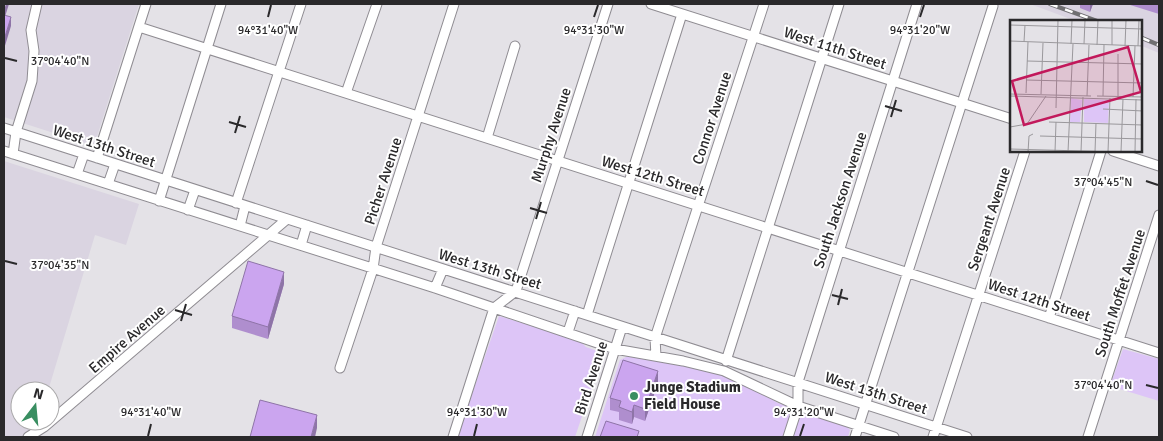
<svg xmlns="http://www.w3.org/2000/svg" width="1163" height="441" font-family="Signika,sans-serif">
  <rect width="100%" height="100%" fill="#e4e2e7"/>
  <path fill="#dad4e1" d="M4 4H139L94 146 4 117Z
    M1030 4H1159V53L1142 46V21H1076Z
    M4 161 139 204 126 245 95 235 48 391H20V421H40L35 437H4Z"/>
  <path fill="#ddc5f7" d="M499 316 579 340 586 347 597 351 600 363 575 437H457Z
    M1123 349 1159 359V401L1110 386Z
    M628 356 692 364 737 380 778 403 846 426 850 430 848 437H595L620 360Z"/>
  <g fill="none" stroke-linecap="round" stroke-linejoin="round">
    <defs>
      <path id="minor" d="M651 4 1012 119
        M139 27 1159 353
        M346 93 377 4
        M4 128 967 437
        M487 138 515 46
        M4 151 435 288 615 349 683 361 724 371 798 406 894 437
        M1113 151 1159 166
        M13 154 16 132 32 81 34 51 31 30 37 4
        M97 158 146 4
        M77 174 84 154
        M108 184 115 164
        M159 201 221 4
        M236 203 301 4
        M188 210 195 190
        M240 226 245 206
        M301 245 307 225
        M435 288 443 269
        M587 315 682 14
        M1049 318 1101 151
        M568 332 575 311
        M656 356 655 338 764 4
        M726 361 839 4
        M340 368 373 269 376 247 454 4
        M28 437 44 427 287 219
        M453 437 494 308 516 291 608 4
        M587 437 622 327
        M788 437 798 406V382L917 4
        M855 437 993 6
        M933 437 1025 151
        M1088 437 1159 215"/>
    </defs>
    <use href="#minor" stroke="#8f8c92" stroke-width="11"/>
    <use href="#minor" stroke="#fff" stroke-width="9"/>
    <defs>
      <path id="rail" d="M1050 4 1097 21
        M1142 38 1159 45"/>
    </defs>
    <use href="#rail" stroke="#706f72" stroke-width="4.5"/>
    <use href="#rail" stroke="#fff" stroke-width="2.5" stroke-dasharray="8" stroke-linecap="butt"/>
  </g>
  <path fill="#af8ece" d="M1080 4H1093L1090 12 1080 8Z
    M1127 4H1159V14Z
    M284 284 268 339 232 328V316Z
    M658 383 645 421 634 417 632 424 619 420V412L610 410V398Z"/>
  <path fill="#8e74a7" d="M6 4H9L4 20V10Z
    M1091 4H1093L1090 12V5Z
    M11 17V26L4 49V40Z
    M284 272V284L268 339V327Z
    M658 371V383L645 421V409Z
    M634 405V417L632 424V412Z
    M317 415V428L315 437H311Z"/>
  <path fill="#cba5ef" stroke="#8e74a7" d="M4 15 11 17 4 40Z
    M248 261 284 272 268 327 232 316Z
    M623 360 658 371 645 409 634 405 632 412 619 407 621 401 610 398Z
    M260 400 317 415 311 437H250Z
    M606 421 639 431 637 437H600Z"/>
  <path fill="none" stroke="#2a292b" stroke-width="2" d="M268 17 271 5M594 17 598 5M920 17 924 5M5 58 17 61M885 106 902 111M891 117 896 100M229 122 246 127M235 133 240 116M1146 181 1158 185M530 208 547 213M536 219 541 202M5 261 17 264M832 295 848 299M838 305 842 289M175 310 192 315M181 321 186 304M1146 385 1158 388M148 436 151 424M474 436 477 424M800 436 804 424"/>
  <circle fill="#398e61" stroke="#fff" stroke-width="2" cx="634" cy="396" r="5"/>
  <g text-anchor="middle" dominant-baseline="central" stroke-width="4" stroke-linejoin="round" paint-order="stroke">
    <g font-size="15" fill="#2a292b" stroke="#fff">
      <text transform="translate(835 48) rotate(18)">West 11th Street</text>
      <text transform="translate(712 118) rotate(-72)">Connor Avenue</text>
      <text transform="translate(551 135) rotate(-72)">Murphy Avenue</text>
      <text transform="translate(104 146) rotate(18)">West 13th Street</text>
      <text transform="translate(653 176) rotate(17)">West 12th Street</text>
      <text transform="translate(383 181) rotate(-72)">Picher Avenue</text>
      <text transform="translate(840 200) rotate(-72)">South Jackson Avenue</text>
      <text transform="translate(989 219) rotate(-72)">Sergeant Avenue</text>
      <text transform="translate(490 269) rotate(17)">West 13th Street</text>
      <text transform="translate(1120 293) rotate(-72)">South Moffet Avenue</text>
      <text transform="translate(1039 300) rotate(18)">West 12th Street</text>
      <text transform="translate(127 339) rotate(-41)">Empire Avenue</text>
      <text transform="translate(591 378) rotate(-72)">Bird Avenue</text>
      <text transform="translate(876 393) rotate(18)">West 13th Street</text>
    </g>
    <g font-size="15" font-weight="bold" fill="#2a292b" stroke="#fff" text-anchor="start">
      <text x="644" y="387">Junge Stadium<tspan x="644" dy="17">Field House</tspan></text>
    </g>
  </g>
  <g transform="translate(1010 20)">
    <rect width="132" height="132" fill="#e4e2e7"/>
    <path d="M61 78 72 80 70 102H60ZM74 79 99 80 98 103 74 102Z" fill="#ddc5f7"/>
    <path fill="none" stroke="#9a989c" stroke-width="1" d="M0 5 133 9M0 21 133 26M14 22 15 5M61 24 62 0M74 24 75 0M87 25 88 0M102 25V0M115 26 116 0M128 26 129 0M108 34V78M17 41 133 44M16 60 133 63M16 73 18 22M0 74 81 76M31 74 33 23M0 76 133 80M77 76 79 25M87 76 133 77M93 76 94 25M123 77 125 26M46 88 48 0M93 89 133 91M39 102 133 105M0 107 17 104 36 76M30 116 133 119M0 129 107 132M18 132 19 116 23 114M45 132 46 102M58 132 63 24M71 132 73 77M85 132 86 103M98 132 100 78M111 132 113 79M125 132 126 79"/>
    <path fill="#c2185b" fill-opacity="0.15" stroke="#c2185b" stroke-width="2.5" d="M118 27 131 72 14 105 2 61Z"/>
    <rect width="132" height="132" fill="none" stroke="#2a292b" stroke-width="2.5"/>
  </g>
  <g font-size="12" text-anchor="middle" fill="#2a292b" stroke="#fff" stroke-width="4" stroke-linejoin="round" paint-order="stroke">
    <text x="268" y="34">94°31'40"W</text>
    <text x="594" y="34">94°31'30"W</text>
    <text x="920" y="34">94°31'20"W</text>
    <text x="60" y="65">37°04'40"N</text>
    <text x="1103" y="186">37°04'45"N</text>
    <text x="60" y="269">37°04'35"N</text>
    <text x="1103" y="389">37°04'40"N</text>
    <text x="151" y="416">94°31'40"W</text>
    <text x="477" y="416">94°31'30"W</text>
    <text x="804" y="416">94°31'20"W</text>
  </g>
  <rect width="1163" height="441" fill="none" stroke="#2a292b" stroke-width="10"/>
  <g transform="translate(35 406) rotate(16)"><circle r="24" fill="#ffffff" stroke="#aaa9aa"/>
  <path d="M0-4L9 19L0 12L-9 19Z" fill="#398e61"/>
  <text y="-8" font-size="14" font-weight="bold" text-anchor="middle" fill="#2a292b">N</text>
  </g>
</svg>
